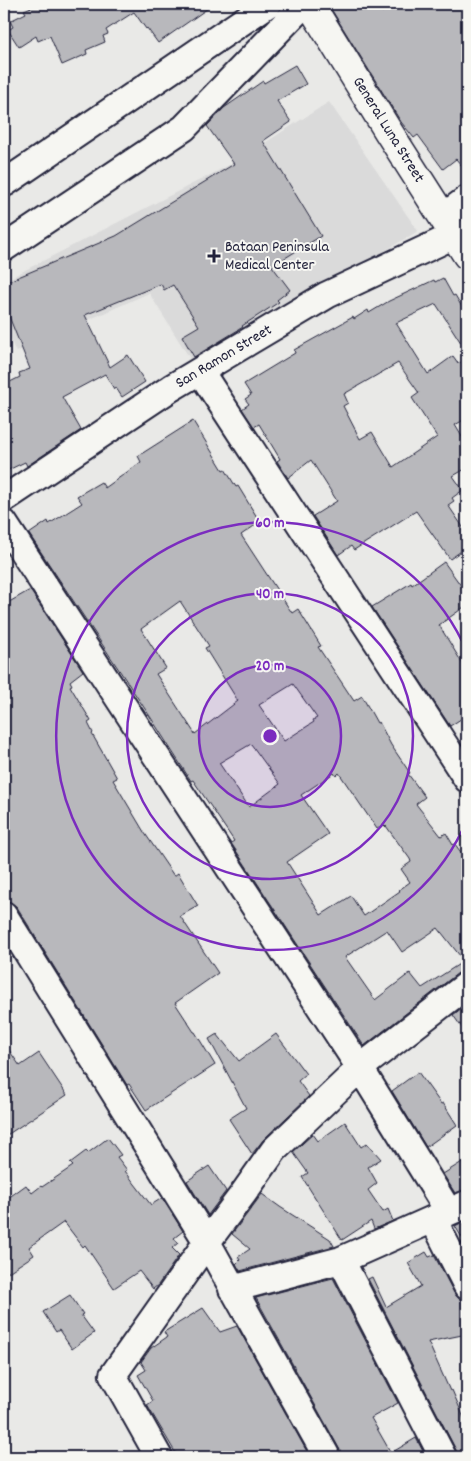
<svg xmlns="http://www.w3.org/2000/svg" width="471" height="1461" font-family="Dekko,sans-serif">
  <rect width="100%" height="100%" fill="#e9e9e7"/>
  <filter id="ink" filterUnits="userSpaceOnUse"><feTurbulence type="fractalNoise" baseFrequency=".02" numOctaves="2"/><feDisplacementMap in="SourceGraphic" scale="10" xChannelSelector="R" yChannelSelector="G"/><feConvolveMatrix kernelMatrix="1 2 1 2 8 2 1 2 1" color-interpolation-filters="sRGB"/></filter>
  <g filter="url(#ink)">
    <path fill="#dadada" d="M329 102 418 231 194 365 149 293 16 352 4 326V281L233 163Z"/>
    <path fill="#b8b8bc" stroke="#22223b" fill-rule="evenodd" d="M39 4H214L158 43 147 28 146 29 134 12 106 30 108 34 103 36 105 42 86 50 87 54 62 65 50 36 38 41 36 36 19 47 8 30 13 27 10 21 26 13 24 10Z
      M328 4H377L382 12 395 4H467V172L456 159 443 169 418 135 414 138 401 122Z
      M295 65 306 84 277 101 291 122 263 141 321 236 272 266 290 290 277 300 279 302 242 326 243 327 194 357 182 336 199 326 173 285 164 290 161 284 85 315 110 367 128 355 145 382 122 397 116 388 114 389 105 374 62 397 81 430 27 466 25 462 4 472V385L20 377 19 373 30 369 4 304V283L116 236 234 164 207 126 224 108 263 81 264 83Z
      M443 278 453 296 455 295 466 314 463 316 467 323V347L465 349 436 304 396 323 428 374 453 356 458 363 461 362 467 372V418L455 425 467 445V468L453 476 463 490 452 498 454 501 448 505 467 533V547L450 559 416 511 354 550 351 546 338 555 313 516 337 501 311 460 288 478 277 461 280 459 259 424 254 427 242 409 249 404 245 399 251 395 244 384 295 353 294 350 353 317 354 319 368 310 369 313 389 301 434 280 435 282ZM398 363 419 393 412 398 437 437 393 467 372 432 360 439 343 406 348 403 344 394Z
      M193 421 223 470 225 469 236 487 238 486 260 522 241 535 292 613 298 609 321 646 318 647 354 701 362 696 377 723 379 722 391 745 410 773 408 774 425 797 416 804 441 836 446 833 453 845 455 844 467 861V970L458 973 364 1046 231 843 234 841 193 780 191 781 151 718 29 534 48 521 49 524 82 503 77 496 101 482 105 488 141 462 138 456ZM180 601 209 646 205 648 238 701 195 734 156 674 166 668 141 629ZM293 684 317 718 313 720 314 722 284 741 259 705ZM251 744 280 784 249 807 219 763ZM334 773 336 776 339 773 377 829 383 825 385 827 386 826 410 859 411 862 401 869 410 882 399 890 400 891 364 916 351 896 321 915 287 862 328 834 301 795ZM438 928 464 961 422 988 410 973 375 1000 345 957 387 930 402 952Z
      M444 562 467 594V605L439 625 467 671V715L450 726 372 607 411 583 412 585Z
      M30 590 83 671 70 681 72 685 70 686 91 721 88 723 93 733 92 734 117 778 113 780 144 832 174 876 178 873 198 906 180 916 218 973 175 1003 194 1032H195L215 1065 146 1110 129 1084 127 1085 17 907 11 902 4 900V605Z
      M467 1004V1035L453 1015Z
      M217 1034 239 1061 276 1034 306 1074 298 1081 309 1096 264 1139 252 1154 229 1119 246 1108 209 1039Z
      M4 1043 20 1066 39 1053 67 1095 4 1137Z
      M418 1072 441 1104 443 1103 457 1125 426 1147 392 1091Z
      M345 1122 361 1147 367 1143 381 1159 368 1167 377 1183 368 1190 383 1212 388 1209 393 1221 374 1229 371 1221 342 1240 302 1177 308 1173 293 1152 313 1134 318 1141Z
      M108 1138 121 1155 117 1157 127 1170 125 1171 151 1205 162 1198 183 1231 174 1238 178 1243 172 1248 179 1255 158 1285 153 1289 139 1271 114 1288 85 1245 83 1247 64 1222 29 1247 34 1255 4 1275V1201L26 1185 32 1193 41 1186 42 1187 73 1166 70 1163 86 1151 88 1153Z
      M467 1159V1189L455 1193 443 1174Z
      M209 1166 226 1191 208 1215 187 1181Z
      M262 1194 280 1207 330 1239 334 1246 240 1271 236 1264 240 1260 238 1257 250 1249 232 1234Z
      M467 1220V1253L462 1242 464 1241 455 1226Z
      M426 1252 429 1257 434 1255 454 1293 459 1299 467 1301V1334L428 1342 450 1391 452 1390 467 1425V1457H458L456 1450 368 1279 372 1277 386 1307 421 1286 408 1263Z
      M333 1278 398 1403 371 1418 391 1453 416 1438 426 1457H342L340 1450 256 1298Z
      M70 1295 83 1314 81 1315 94 1333 72 1349 59 1330 56 1332 43 1312Z
      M203 1308 220 1332 237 1326 310 1457H178L147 1405 153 1401 138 1375 146 1370 141 1362 151 1348 167 1337 164 1332Z"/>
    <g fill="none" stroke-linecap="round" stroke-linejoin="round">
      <defs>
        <path id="minor" d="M5 183 268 4
          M443 217 467 199
          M4 248 184 128 304 4
          M200 371 467 779
          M4 499 171 388 327 295 455 235
          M4 523 360 1068 449 1212
          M4 915 207 1242 327 1457
          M433 1219 467 1286
          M341 1260 443 1457
          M232 1289 341 1260 467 1204
          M159 1457 113 1375 207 1242 243 1194 274 1150 360 1068 467 985"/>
        <path id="major" d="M310 4 388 131 467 255"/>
      </defs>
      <use href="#minor" stroke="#22223b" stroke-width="30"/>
      <use href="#major" stroke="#22223b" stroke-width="31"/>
      <use href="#minor" stroke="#f6f6f2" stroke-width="26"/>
      <use href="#major" stroke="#f6f6f2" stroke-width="28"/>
    </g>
  </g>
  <circle cx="270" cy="736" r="71" fill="#7b2cbf" fill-opacity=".12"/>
  <g fill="none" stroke="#7b2cbf" stroke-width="2.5">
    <circle cx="270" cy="736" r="71"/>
    <circle cx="270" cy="736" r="143"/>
    <path d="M467 820A214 214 0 1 1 467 652"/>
  </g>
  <path fill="#22223b" stroke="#f6f6f2" stroke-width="2" d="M211.5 248.5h5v5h5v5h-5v5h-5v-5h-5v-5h5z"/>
  <g text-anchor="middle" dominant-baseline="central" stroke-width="4" stroke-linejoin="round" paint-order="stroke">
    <g font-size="16" fill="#22223b" stroke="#f6f6f2">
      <text transform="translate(388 130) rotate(58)">General Luna Street</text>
      <text transform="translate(224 357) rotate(-31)">San Ramon Street</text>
    </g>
    <g font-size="16" fill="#22223b" stroke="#f6f6f2" text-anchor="start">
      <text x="225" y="247">Bataan Peninsula<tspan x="225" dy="18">Medical Center</tspan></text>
    </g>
  </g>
  <circle cx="270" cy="736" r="8" fill="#7b2cbf" stroke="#f6f6f2" stroke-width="2.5"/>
  <g font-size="15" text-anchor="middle" font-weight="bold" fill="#7b2cbf" stroke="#f6f6f2" stroke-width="4" stroke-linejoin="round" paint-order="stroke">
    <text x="270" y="527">60 m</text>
    <text x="270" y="598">40 m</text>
    <text x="270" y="670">20 m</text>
  </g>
  <rect width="471" height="1461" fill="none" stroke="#f6f6f2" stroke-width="20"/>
  <rect x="10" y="10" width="451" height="1441" fill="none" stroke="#22223b" stroke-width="2" filter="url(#ink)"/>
</svg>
